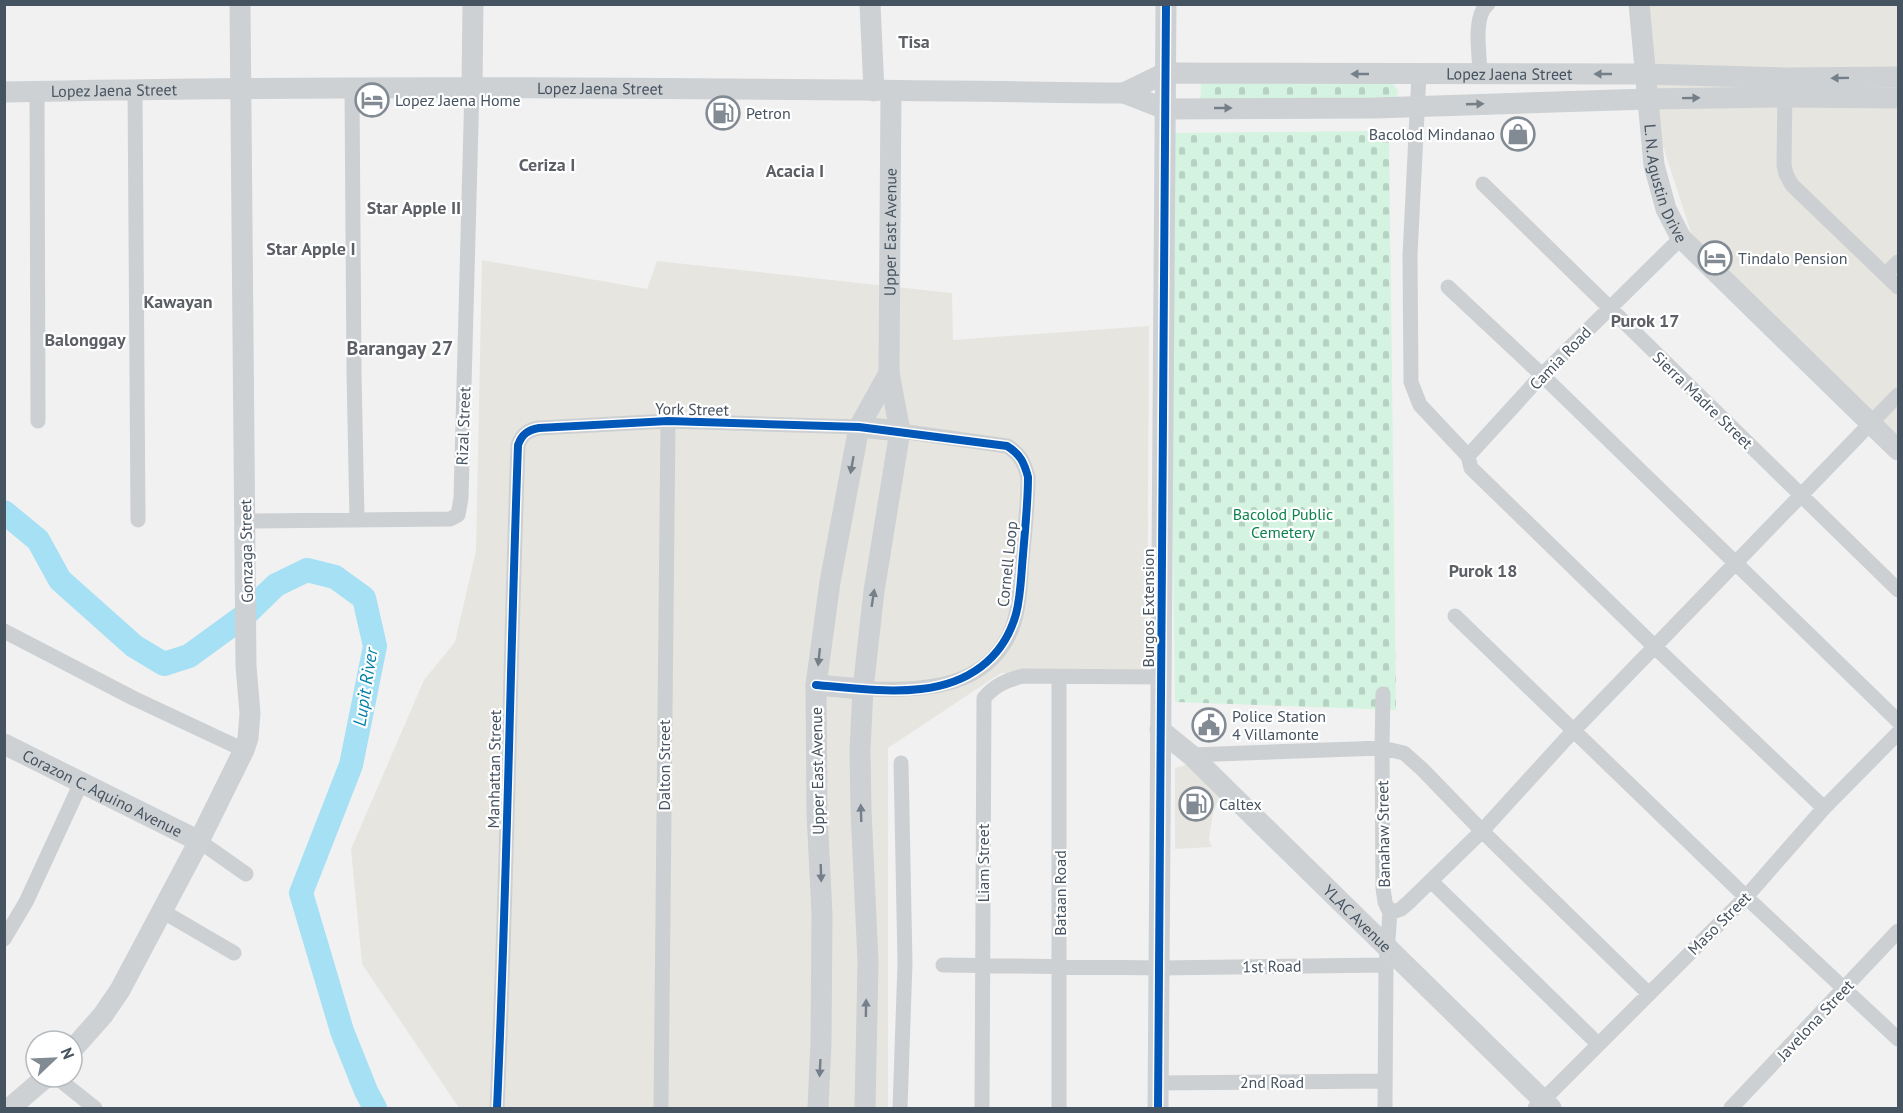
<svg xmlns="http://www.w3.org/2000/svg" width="1903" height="1113" font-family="'PT Sans',sans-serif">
  <defs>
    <pattern id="cemetery-stones" width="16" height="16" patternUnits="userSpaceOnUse" patternTransform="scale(1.5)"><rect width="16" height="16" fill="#d4f3e0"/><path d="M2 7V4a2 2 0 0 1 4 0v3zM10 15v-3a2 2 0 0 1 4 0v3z" fill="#b7d2c3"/></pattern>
  </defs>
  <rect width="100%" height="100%" fill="#f2f1f1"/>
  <path fill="#e7e5df" d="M1648 5H1898V439L1692 236 1655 121Z
    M482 260 647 289 657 261 952 293 953 340 1149 326 1147 675 1001 673 888 748V1108H459L362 964 351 849 424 680 455 642 476 551Z
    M1190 764 1220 795 1213 813 1209 839 1212 847 1175 849V768Z"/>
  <path fill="url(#cemetery-stones)" d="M1201 82H1392L1398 91 1397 98 1200 106Z
    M1389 131 1396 710 1175 702 1168 133Z"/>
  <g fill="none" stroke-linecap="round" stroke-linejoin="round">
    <path stroke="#a5e0f4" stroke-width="24" d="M4 512 38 540 60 580 134 646 164 664 189 656 244 616 276 585 307 570 335 577 364 598 375 646 351 765 301 893 342 1031 366 1091 375 1108"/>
    <path stroke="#cdd0d2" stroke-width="15" d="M1419 74 1410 255 1411 382 1420 405 1468 456 1471 468 1655 647 1824 808
      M1480 74C1480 56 1472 16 1488 4
      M1785 87 1784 165 1786 174 1792 185 1898 287
      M352 89 354 374 357 519
      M135 90 138 520
      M37 91 38 421
      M1483 184 1898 590
      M1886 274 1898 262
      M1448 287 1542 375 1898 721
      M1468 456 1542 375 1681 238
      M246 521 450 519 458 515 461 498 472 87
      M1455 616 1746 897 1898 1039
      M4 631 133 698 244 750
      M1059 677V1108
      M863 689C912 690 974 692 1004 644 1020 620 1020 587 1022 559 1025 532 1028 504 1028 477 1024 462 1020 454 1007 446L900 431
      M1383 694 1382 748 1404 753 1423 770 1482 831 1648 993
      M1191 755 1382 748 1383 888 1385 902 1390 913 1386 965 1385 1108
      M199 841 246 874
      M1431 881 1598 1044
      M162 911 234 953
      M1390 913 1401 909 1409 902 1482 831 1574 730 1898 395
      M4 939 26 902 81 783
      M943 965 1159 968 1386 965
      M56 1077 95 1108
      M1158 1083 1385 1081
      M497 1108C507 887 510 666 518 445 522 434 528 430 539 428L668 421 859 427
      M661 1108 668 421
      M900 1108 905 963 901 763
      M982 1108 984 698C995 685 1007 680 1023 676L1161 677
      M1535 1108 1746 897 1824 808 1898 733
      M1731 1108 1898 931"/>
    <g stroke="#cdd1d4" stroke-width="21">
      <path d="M870 4 874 91"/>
      <path id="s1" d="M1639 4 1654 165 1666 209 1681 238 1898 450"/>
      <path d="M472 87 473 4"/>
      <path id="s2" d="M4 92C377 84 751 89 1124 93L1165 109 1375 108 1647 99 1785 97 1898 98"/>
      <path id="s3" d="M1124 93 1165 73 1645 74 1785 78 1898 77"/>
      <path d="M859 427 900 431"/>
      <path d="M816 685 863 689"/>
      <path id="s4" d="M1160 730 1191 755 1551 1108"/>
      <path id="s5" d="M4 744 199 841"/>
      <path d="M72 1050 103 1015 120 990 196 847 244 750 248 738 250 713 246 666 240 4"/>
      <path d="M10 1108 46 1077"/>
      <path d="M818 1108 821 1042 822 914 817 814 816 685 830 582 859 427 889 373"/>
      <path id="s6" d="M865 1108 868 962 861 810 860 750 863 689 874 591 900 431 889 373 891 91"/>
      <path d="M1158 1108 1166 4"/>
    </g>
    <defs>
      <path id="cycleway" d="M497 1108C507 887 510 666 518 445 522 434 528 430 539 428L668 421 859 427 1007 446C1020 454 1024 462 1028 477 1028 503 1025 529 1023 555 1021 575 1021 595 1016 614 1003 660 967 684 921 689 887 693 850 688 816 685
        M1158 1108 1166 4"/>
    </defs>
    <use href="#cycleway" stroke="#fff" stroke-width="11"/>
    <use href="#cycleway" stroke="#0057b8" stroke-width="8"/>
  </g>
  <defs><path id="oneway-solid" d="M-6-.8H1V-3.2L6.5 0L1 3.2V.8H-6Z" transform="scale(1.5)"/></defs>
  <g fill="#757f89">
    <use href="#oneway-solid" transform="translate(1360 74) rotate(-180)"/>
    <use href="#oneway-solid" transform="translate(1603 74) rotate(180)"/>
    <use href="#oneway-solid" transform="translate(1840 78) rotate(179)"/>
    <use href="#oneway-solid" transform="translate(1691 98) rotate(-1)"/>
    <use href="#oneway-solid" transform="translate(1475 104) rotate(-2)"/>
    <use href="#oneway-solid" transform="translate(1223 108)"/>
    <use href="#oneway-solid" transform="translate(852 465) rotate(100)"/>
    <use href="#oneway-solid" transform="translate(873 598) rotate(-81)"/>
    <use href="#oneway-solid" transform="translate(819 657) rotate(96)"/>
    <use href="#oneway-solid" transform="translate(861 813) rotate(-92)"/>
    <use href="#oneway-solid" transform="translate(821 873) rotate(88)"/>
    <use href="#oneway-solid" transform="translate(866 1008) rotate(-89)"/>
    <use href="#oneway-solid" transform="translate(820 1068) rotate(93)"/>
  </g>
  <defs>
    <symbol id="hotel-ring" viewBox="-11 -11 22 22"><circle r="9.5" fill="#fff" stroke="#828a93" stroke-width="1.5"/><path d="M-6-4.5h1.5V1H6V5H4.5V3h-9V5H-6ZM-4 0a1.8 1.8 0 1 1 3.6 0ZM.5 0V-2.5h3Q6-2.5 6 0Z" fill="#828a93"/></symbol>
    <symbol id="fuel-ring" viewBox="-11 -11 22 22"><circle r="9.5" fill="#fff" stroke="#828a93" stroke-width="1.5"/><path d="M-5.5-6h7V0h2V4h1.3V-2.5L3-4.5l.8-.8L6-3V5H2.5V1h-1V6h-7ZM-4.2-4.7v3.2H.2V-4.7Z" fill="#828a93"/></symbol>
    <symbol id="shop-ring" viewBox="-11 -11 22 22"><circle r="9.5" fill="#fff" stroke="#828a93" stroke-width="1.5"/><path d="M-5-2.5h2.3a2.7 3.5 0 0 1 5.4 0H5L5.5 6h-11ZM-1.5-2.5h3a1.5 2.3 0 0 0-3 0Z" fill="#828a93"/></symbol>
    <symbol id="civic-ring" viewBox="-11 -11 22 22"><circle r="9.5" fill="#fff" stroke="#828a93" stroke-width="1.5"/><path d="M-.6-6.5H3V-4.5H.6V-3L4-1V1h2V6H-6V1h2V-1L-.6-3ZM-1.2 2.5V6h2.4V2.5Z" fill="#828a93"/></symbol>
  </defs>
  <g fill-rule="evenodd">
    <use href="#hotel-ring" x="353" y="81" width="38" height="38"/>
    <use href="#fuel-ring" x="704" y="94" width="38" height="38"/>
    <use href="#shop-ring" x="1499" y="115" width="38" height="38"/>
    <use href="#hotel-ring" x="1696" y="239" width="38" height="38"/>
    <use href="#civic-ring" x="1190" y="706" width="38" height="38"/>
    <use href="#fuel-ring" x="1177" y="785" width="38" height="38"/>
  </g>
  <g text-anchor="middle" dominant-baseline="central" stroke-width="4.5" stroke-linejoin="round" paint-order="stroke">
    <g font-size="16" fill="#465360" stroke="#fff">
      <text stroke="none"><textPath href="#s3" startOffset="390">Lopez Jaena Street</textPath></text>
      <text stroke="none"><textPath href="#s2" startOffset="596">Lopez Jaena Street</textPath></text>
      <text stroke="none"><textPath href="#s2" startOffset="110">Lopez Jaena Street</textPath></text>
      <text stroke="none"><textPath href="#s1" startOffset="182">L. N. Agustin Drive</textPath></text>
      <text stroke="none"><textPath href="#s6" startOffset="880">Upper East Avenue</textPath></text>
      <text transform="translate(1560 358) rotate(-46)">Camia Road</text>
      <text transform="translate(1703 400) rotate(44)">Sierra Madre Street</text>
      <text transform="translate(692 409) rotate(1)">York Street</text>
      <text transform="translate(463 426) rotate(-88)">Rizal Street</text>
      <text transform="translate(246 551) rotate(-91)">Gonzaga Street</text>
      <text transform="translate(1007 564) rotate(-84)">Cornell Loop</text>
      <text transform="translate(1148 608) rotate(-90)">Burgos Extension</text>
      <text transform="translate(664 765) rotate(-90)">Dalton Street</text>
      <text transform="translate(494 769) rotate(-89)">Manhattan Street</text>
      <text transform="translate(817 771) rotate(-91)">Upper East Avenue</text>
      <text stroke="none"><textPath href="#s5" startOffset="110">Corazon C. Aquino Avenue</textPath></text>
      <text transform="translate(1383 834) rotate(-91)">Banahaw Street</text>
      <text transform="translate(983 863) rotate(-90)">Liam Street</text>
      <text transform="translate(1060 893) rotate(-90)">Bataan Road</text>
      <text stroke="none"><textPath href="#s4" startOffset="273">YLAC Avenue</textPath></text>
      <text transform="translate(1719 923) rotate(-45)">Maso Street</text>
      <text transform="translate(1272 966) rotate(-1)">1st Road</text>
      <text transform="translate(1815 1020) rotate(-47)">Javelona Street</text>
      <text x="1272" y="1082">2nd Road</text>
    </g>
    <g font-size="16" fill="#465360" stroke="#fff" text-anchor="start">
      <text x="395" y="100">Lopez Jaena Home</text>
      <text x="746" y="113">Petron</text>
      <text x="1495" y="134" text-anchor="end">Bacolod Mindanao</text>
      <text x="1738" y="258">Tindalo Pension</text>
      <text x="1232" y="716">Police Station<tspan x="1232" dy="18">4 Villamonte</tspan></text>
      <text x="1219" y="804">Caltex</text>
    </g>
    <g font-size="16" fill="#0e844d" stroke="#fff">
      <text x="1283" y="514">Bacolod Public<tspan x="1283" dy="18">Cemetery</tspan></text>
    </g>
    <g font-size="18" font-weight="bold" fill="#5c6066" stroke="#fff">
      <text x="914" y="41">Tisa</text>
      <text x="547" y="164">Ceriza I</text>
      <text x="795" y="170">Acacia I</text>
      <text x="414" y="207">Star Apple II</text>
      <text x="311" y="248">Star Apple I</text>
      <text x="178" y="301">Kawayan</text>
      <text x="1645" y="320">Purok 17</text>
      <text x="85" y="339">Balonggay</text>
      <text x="1483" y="570">Purok 18</text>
    </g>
    <g font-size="18" font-style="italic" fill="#0280a8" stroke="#fff">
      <text transform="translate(365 687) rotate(-81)">Lupit River</text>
    </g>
    <g font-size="20" font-weight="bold" fill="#5c6066" stroke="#fff">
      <text x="400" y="348">Barangay 27</text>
    </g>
  </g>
  <rect width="1903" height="1113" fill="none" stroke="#465360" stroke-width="12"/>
  <g transform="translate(54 1059) rotate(67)"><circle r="28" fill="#ffffff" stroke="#b5babf" stroke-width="1.5"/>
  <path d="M0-4.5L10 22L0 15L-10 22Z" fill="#828a93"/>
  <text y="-9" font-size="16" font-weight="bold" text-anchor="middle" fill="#465360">N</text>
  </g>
</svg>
